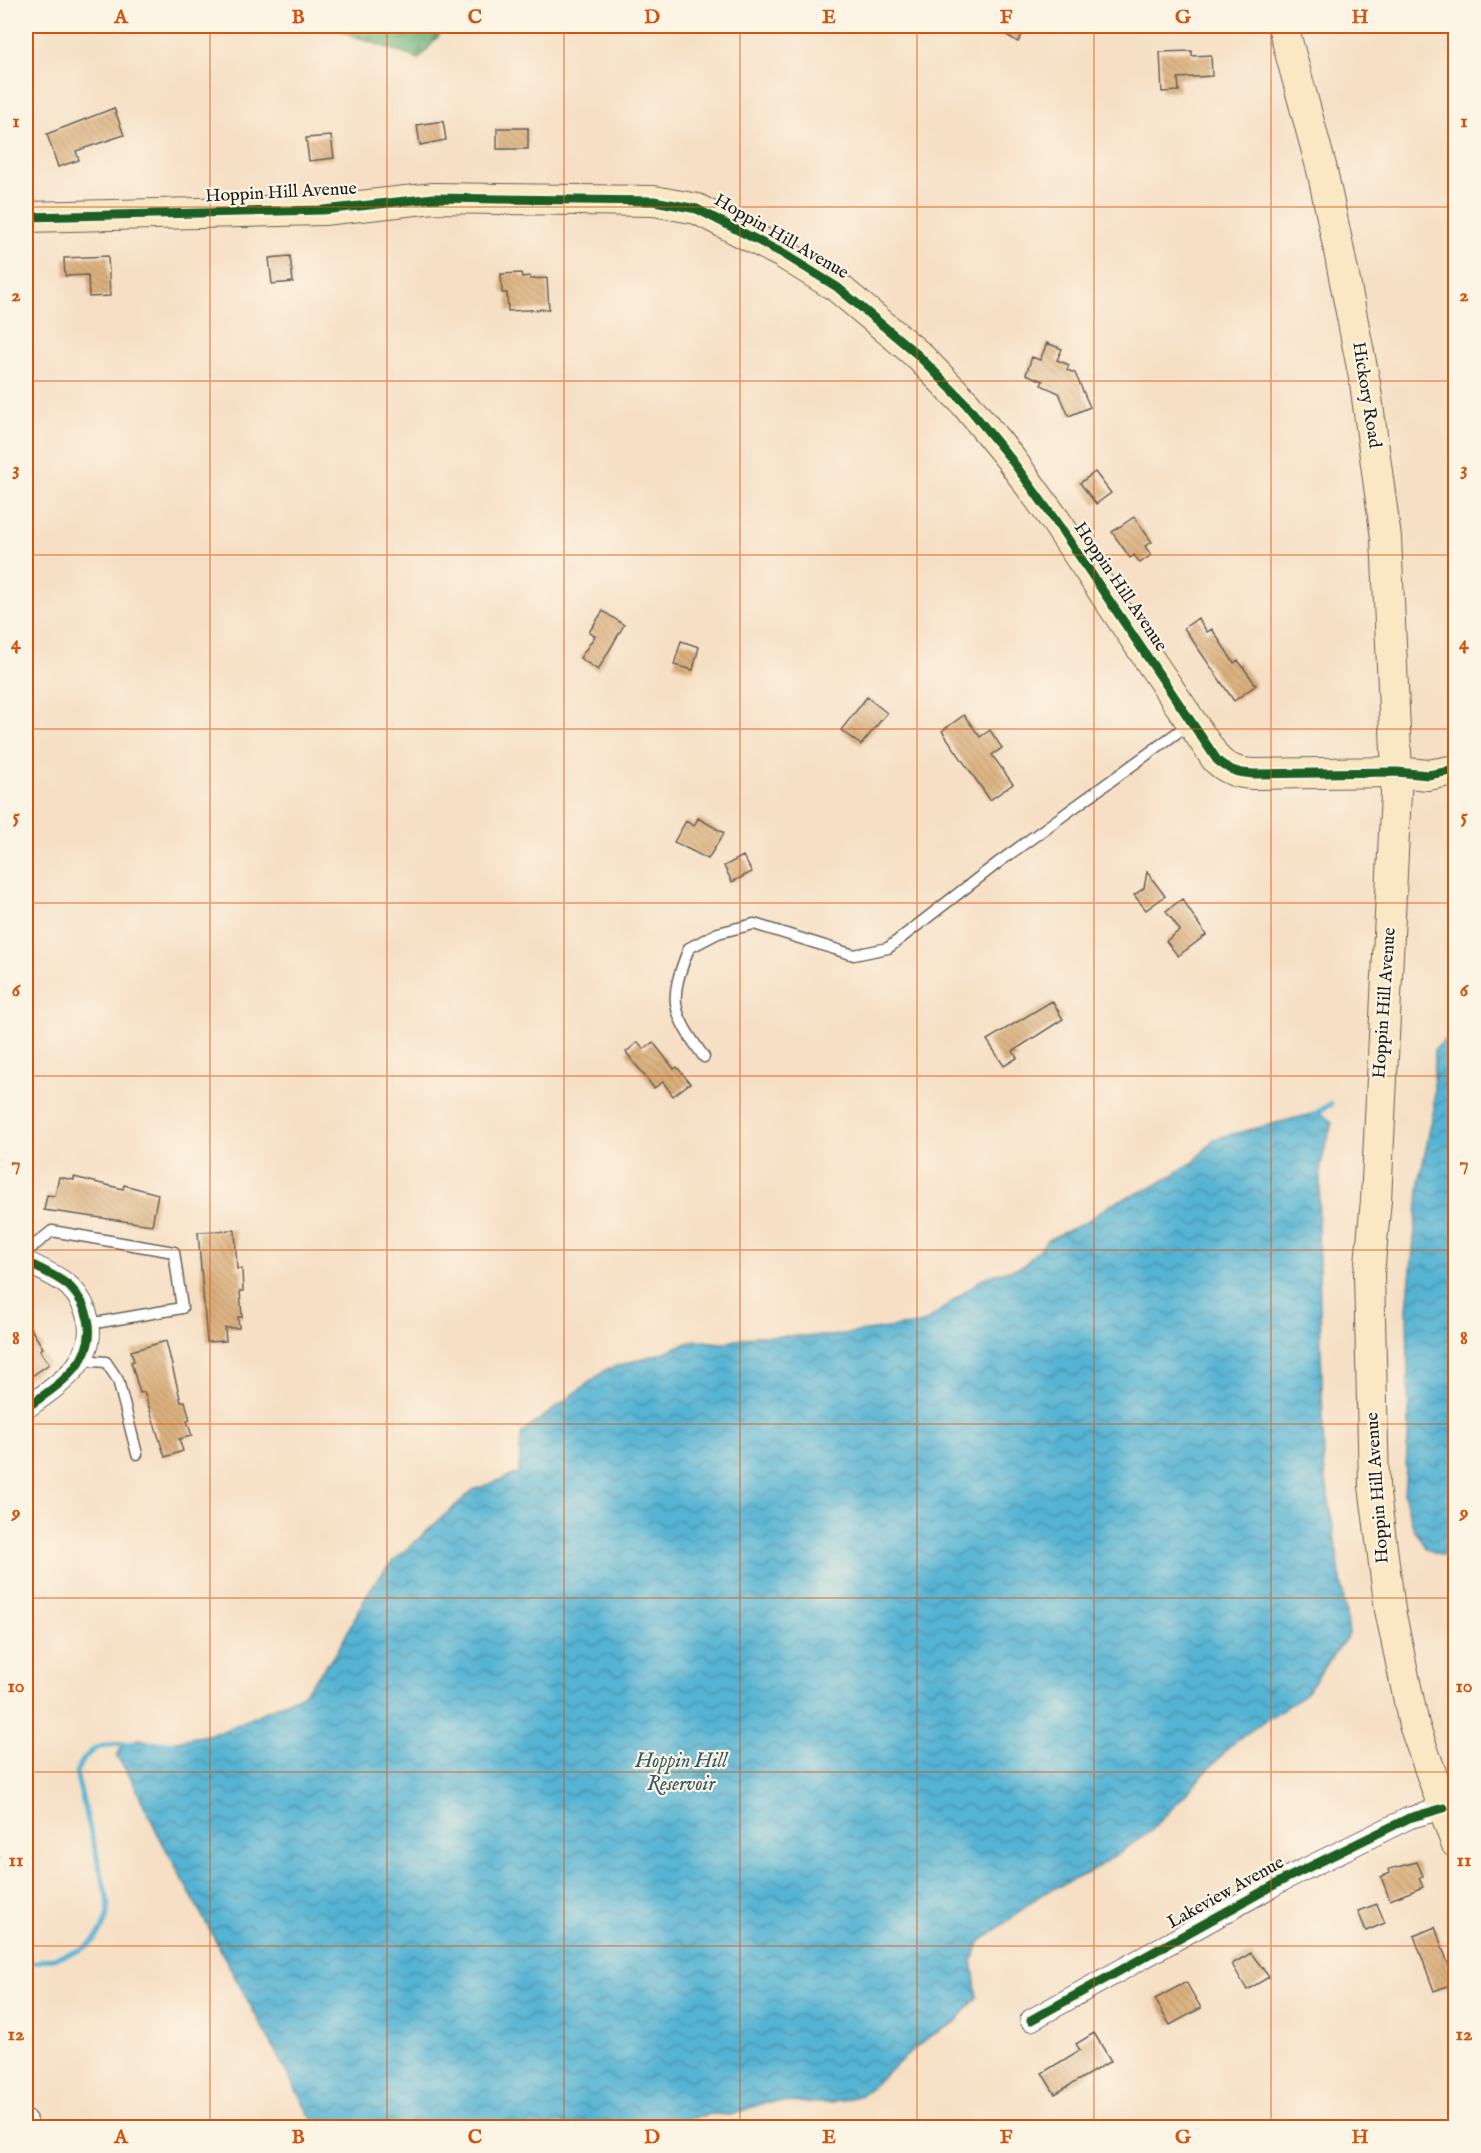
<svg xmlns="http://www.w3.org/2000/svg" width="1481" height="2153" font-family="'IM FELL English',serif">
  <defs>
    <pattern id="forest-firs" width="22" height="20" patternUnits="userSpaceOnUse" patternTransform="scale(1.5)"><rect width="22" height="20" fill="#69b178"/><path d="M5 1l3.5 6h-7zM16 11l3.5 6h-7z" fill="#568f62"/></pattern>
    <pattern id="water-waves" width="16" height="10" patternUnits="userSpaceOnUse" patternTransform="scale(1.5)"><rect width="16" height="10" fill="#55b3d3"/><path d="M0 5q4-4 8 0t8 0" fill="none" stroke="#4691aa"/></pattern>
    <pattern id="building-back-hatch" width="6" height="6" patternUnits="userSpaceOnUse" patternTransform="scale(1.5)"><rect width="6" height="6" fill="#dbb07e"/><path d="M-1 5l2 2M0 0l6 6M5-1l2 2" fill="none" stroke="#bb976c"/></pattern>
  </defs>
  <rect width="100%" height="100%" fill="#fcf5e5"/>
  <filter id="ink" filterUnits="userSpaceOnUse"><feTurbulence type="fractalNoise" baseFrequency=".0167" numOctaves="2"/><feDisplacementMap in="SourceGraphic" scale="12" xChannelSelector="R" yChannelSelector="G"/><feConvolveMatrix kernelMatrix="1 2 1 2 8 2 1 2 1" color-interpolation-filters="sRGB"/></filter>
  <filter id="wash" filterUnits="userSpaceOnUse"><feTurbulence type="fractalNoise" baseFrequency=".008" numOctaves="4" result="noise"/><feDisplacementMap in="SourceGraphic" scale="24" xChannelSelector="R" yChannelSelector="G"/><feGaussianBlur stdDeviation="1.35" result="paint"/><feColorMatrix in="noise" values="0 0 0 0 0 0 0 0 0 0 0 0 0 0 0 0 0 1.4 0 .05"/><feComposite in="paint" operator="in"/></filter>
  <g filter="url(#wash)">
    <rect width="100%" height="100%" fill="#f6dfc4"/>
    <path fill="url(#forest-firs)" stroke="#42664a" stroke-width="1.5" d="M326 26H447L419 59Z"/>
    <path fill="url(#water-waves)" stroke="#386878" stroke-width="1.5" d="M1455 1031 1456 1547 1443 1556 1427 1549 1413 1527 1404 1494 1409 1427 1407 1308 1421 1173 1434 1109V1050Z
      M1319 1112 1332 1122 1321 1164 1318 1227 1324 1467 1349 1634 1306 1693 1234 1742 1151 1831 1090 1872 1042 1894 979 1943 972 1960 977 1997 955 2023 930 2036 861 2095 831 2103 766 2102 731 2115 711 2114 645 2128 316 2127 159 1836 131 1778 117 1757 122 1745 139 1739 161 1744 221 1732 303 1694 337 1652 369 1591 390 1564 473 1490 519 1473 521 1434 607 1369 662 1353 695 1340 722 1343 756 1336H830L924 1323 983 1278 1023 1266 1049 1239 1084 1223 1113 1203 1151 1188 1194 1162 1214 1139Z"/>
    <g fill="none" stroke-linecap="round" stroke-linejoin="round">
      <path stroke="#55b3d3" stroke-width="5" d="M1314 1114 1331 1104
        M149 1743H173
        M26 1965C68 1952 102 1957 109 1905L76 1773C89 1743 105 1744 134 1744"/>
    </g>
    <g id="blocks">
      <path fill="url(#building-back-hatch)" d="M991 26H1027L1018 42Z
        M1192 51V56L1211 55 1212 76 1178 78 1179 91 1162 92 1160 52Z
        M114 108 124 135 76 151 79 160 58 167 47 134Z
        M443 121 446 140 420 145 417 125Z
        M497 128H528V149H497Z
        M331 136 334 158 309 161 306 138Z
        M108 256 110 296 89 297 88 275 65 276 64 258Z
        M290 256 293 282 272 284 269 258Z
        M521 273 522 277 530 276V279L547 278 549 309 508 311 507 293H502L501 274Z
        M1047 343 1062 349 1057 360 1069 365 1067 370 1075 373 1090 407 1069 416 1059 393 1041 385 1043 381 1026 374 1032 357 1040 360Z
        M1095 472 1111 493 1096 504 1080 483Z
        M1134 517 1152 542 1145 546 1151 555 1140 563 1134 555 1130 558 1112 532Z
        M603 611 624 625 598 670 580 658 595 636 589 632Z
        M1198 618 1207 632 1212 629 1234 663 1238 660 1256 685 1234 701 1184 628Z
        M681 641 699 647 693 670 674 665Z
        M867 697 887 713 861 745 841 730Z
        M964 715 980 737 990 730 1002 748 992 755 1013 784 990 800 942 731Z
        M698 818 724 833 708 859 674 842 686 821 694 826Z
        M743 856 752 872 732 882 724 866Z
        M1147 872 1165 896 1146 910 1134 895 1144 888Z
        M1182 899 1206 935 1178 956 1166 941 1180 930 1166 911Z
        M1052 1001 1063 1019 1013 1051 1017 1058 1004 1066 987 1040Z
        M638 1042 644 1049 653 1042 674 1069 677 1067 690 1083 673 1096 663 1082 654 1088 626 1052Z
        M59 1177 74 1180V1177L123 1189 124 1185 158 1194 152 1225 44 1210 47 1195 55 1196Z
        M235 1230 237 1269H242L243 1291H240L242 1317H238L239 1328H225L226 1341 207 1342 198 1232Z
        M26 1321 43 1348 40 1350 49 1364 26 1380Z
        M166 1341 181 1402 185 1401 190 1420 187 1421 192 1436 179 1439 183 1451 165 1457 144 1392 140 1393 131 1362 134 1361 131 1351Z
        M1417 1862 1423 1876 1419 1878 1423 1887 1390 1900 1381 1877 1390 1873 1389 1869Z
        M1377 1904 1385 1923 1366 1931 1358 1911Z
        M1435 1927 1455 1983 1434 1991 1414 1936Z
        M1251 1953 1269 1977 1247 1990 1232 1964Z
        M1186 1982 1201 2008 1170 2025 1155 1999Z
        M1094 2033 1111 2061 1055 2094 1042 2073 1080 2050 1076 2044Z"/>
    </g>
  </g>
  <g filter="url(#ink)">
    <use href="#blocks" fill-opacity="0" stroke="#686057" stroke-width="1.5"/>
    <g fill="none" stroke-linecap="round" stroke-linejoin="round">
      <defs>
        <path id="lane" d="M704 1057C671 1011 668 1001 689 948L718 933 754 924 854 955 888 948 999 862 1189 724
          M26 1252 52 1231 174 1252 182 1308 89 1324
          M81 1360 106 1362 118 1380 137 1454"/>
        <path id="street" d="M26 1262C40 1269 58 1276 70 1287 80 1297 85 1306 88 1319 98 1362 55 1387 26 1408
          M1031 2020 1285 1879 1409 1818 1444 1808
          M26 2121 29 2128"/>
        <path id="secondary" d="M1283 26 1322 170 1337 241 1365 383 1386 538 1397 772 1376 1200 1369 1274 1374 1486 1390 1610 1414 1725 1456 1843
          M26 217 323 210 434 198 654 201 697 209 782 253 837 287 918 355 965 403 1010 458 1055 520 1217 760C1228 770 1238 773 1253 774L1397 772 1428 775 1456 770"/>
      </defs>
      <use href="#lane" stroke="#686057" stroke-width="13"/>
      <use href="#street" stroke="#686057" stroke-width="23"/>
      <use href="#secondary" stroke="#686057" stroke-width="32"/>
      <use href="#lane" stroke="#fff" stroke-width="10"/>
      <use href="#street" stroke="#fff" stroke-width="21"/>
      <use href="#secondary" stroke="#fae7c3" stroke-width="30"/>
      <defs>
        <path id="cycleway" d="M26 217 323 210 434 198 654 201 697 209 782 253 837 287 918 355 965 403 1010 458 1055 520 1217 760C1228 770 1238 773 1253 774L1397 772 1428 775 1456 770
          M26 1262C40 1269 58 1276 70 1287 80 1297 85 1306 88 1319 98 1362 55 1387 26 1408
          M1031 2020 1285 1879 1409 1818 1444 1808"/>
      </defs>
      <use href="#cycleway" stroke="#fcf5e5" stroke-width="13"/>
      <use href="#cycleway" stroke="#1b5e20" stroke-width="9"/>
    </g>
  </g>
  <path fill="none" stroke="#d4530e" stroke-width="1.5" stroke-opacity="0.55" d="M210 26V2128M387 26V2128M564 26V2128M740 26V2128M917 26V2128M1094 26V2128M1271 26V2128M26 207H1456M26 381H1456M26 555H1456M26 729H1456M26 903H1456M26 1076H1456M26 1250H1456M26 1424H1456M26 1598H1456M26 1772H1456M26 1946H1456"/>
  <g text-anchor="middle" dominant-baseline="central" stroke-width="4.5" stroke-linejoin="round" paint-order="stroke">
    <g font-size="18" fill="#1c1c1c" stroke="#fcf5e5">
      <text transform="translate(281 193) rotate(-3)">Hoppin Hill Avenue</text>
      <text transform="translate(781 237) rotate(30)">Hoppin Hill Avenue</text>
      <text transform="translate(1366 395) rotate(81)">Hickory Road</text>
      <text transform="translate(1120 587) rotate(56)">Hoppin Hill Avenue</text>
      <text transform="translate(1385 1003) rotate(-86)">Hoppin Hill Avenue</text>
      <text transform="translate(1378 1488) rotate(-94)">Hoppin Hill Avenue</text>
      <text transform="translate(1226 1893) rotate(-29)">Lakeview Avenue</text>
    </g>
    <g font-size="20" font-style="italic" fill="#335865" stroke="#fcf5e5">
      <text x="681" y="1761">Hoppin Hill<tspan x="681" dy="23">Reservoir</tspan></text>
    </g>
  </g>
  <rect width="1481" height="2153" fill="none" stroke="#fcf5e5" stroke-width="66"/>
  <rect x="33" y="33" width="1415" height="2087" fill="none" stroke="#d4530e" stroke-width="2"/>
  <g font-size="20" text-anchor="middle" font-weight="bold" fill="#d4530e">
    <text x="121" y="23">A</text>
    <text x="298" y="23">B</text>
    <text x="475" y="23">C</text>
    <text x="652" y="23">D</text>
    <text x="829" y="23">E</text>
    <text x="1006" y="23">F</text>
    <text x="1183" y="23">G</text>
    <text x="1360" y="23">H</text>
    <text x="16" y="127">1</text>
    <text x="1464" y="127">1</text>
    <text x="16" y="301">2</text>
    <text x="1464" y="301">2</text>
    <text x="16" y="475">3</text>
    <text x="1464" y="475">3</text>
    <text x="16" y="649">4</text>
    <text x="1464" y="649">4</text>
    <text x="16" y="822">5</text>
    <text x="1464" y="822">5</text>
    <text x="16" y="996">6</text>
    <text x="1464" y="996">6</text>
    <text x="16" y="1170">7</text>
    <text x="1464" y="1170">7</text>
    <text x="16" y="1344">8</text>
    <text x="1464" y="1344">8</text>
    <text x="16" y="1518">9</text>
    <text x="1464" y="1518">9</text>
    <text x="16" y="1692">10</text>
    <text x="1464" y="1692">10</text>
    <text x="16" y="1866">11</text>
    <text x="1464" y="1866">11</text>
    <text x="16" y="2040">12</text>
    <text x="1464" y="2040">12</text>
    <text x="121" y="2143">A</text>
    <text x="298" y="2143">B</text>
    <text x="475" y="2143">C</text>
    <text x="652" y="2143">D</text>
    <text x="829" y="2143">E</text>
    <text x="1006" y="2143">F</text>
    <text x="1183" y="2143">G</text>
    <text x="1360" y="2143">H</text>
  </g>
</svg>
